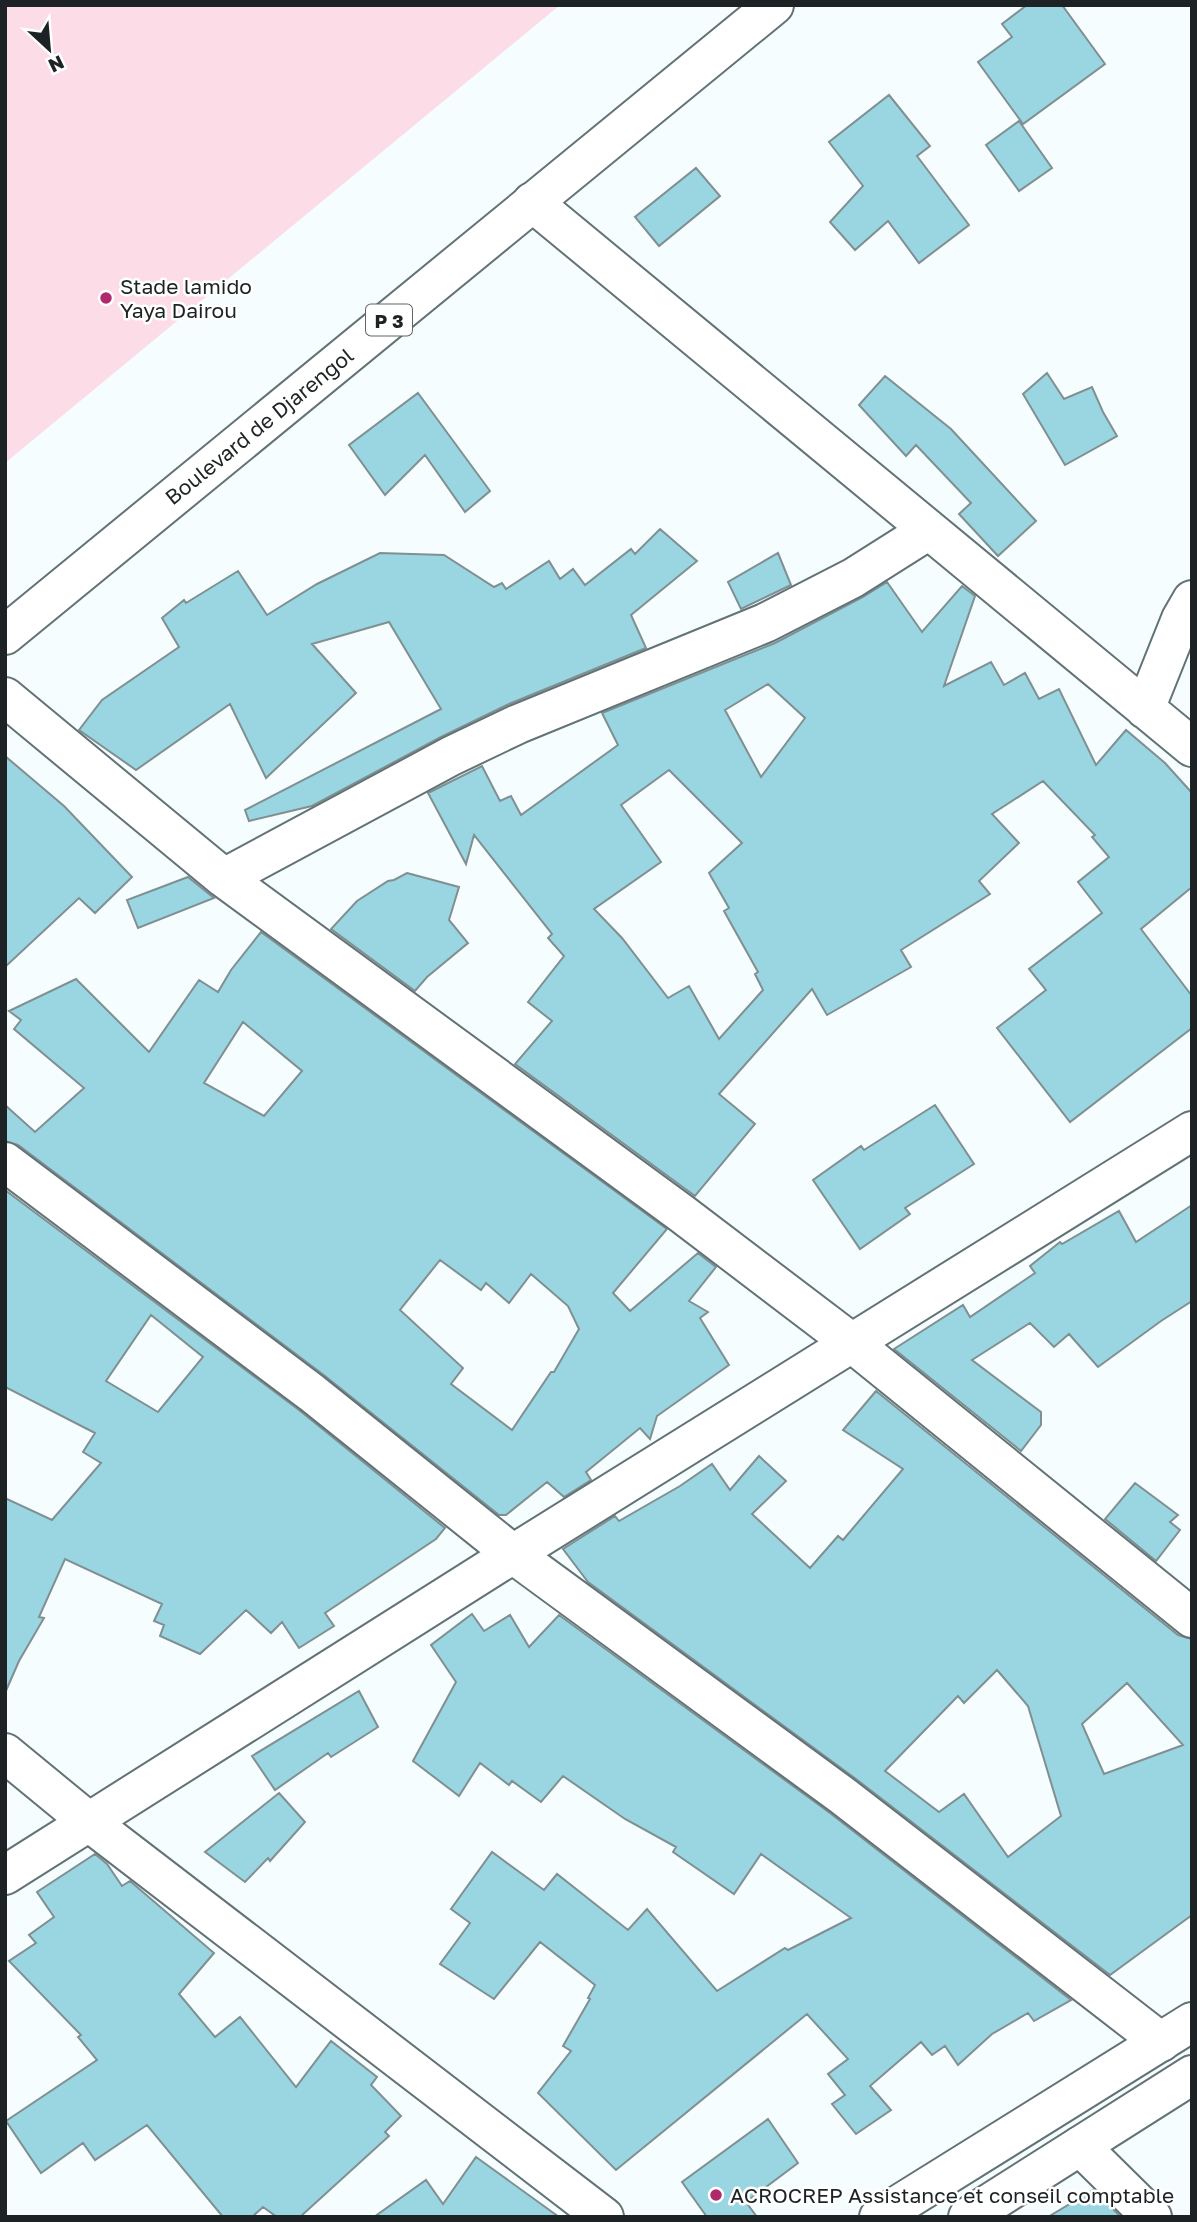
<svg xmlns="http://www.w3.org/2000/svg" width="1197" height="2222" font-family="'Golos Text',sans-serif">
  <rect width="100%" height="100%" fill="#f6fdfe"/>
  <path fill="#fbdce7" d="M5 5H560L5 463Z"/>
  <path fill="#9ad6e1" stroke="#7f8f92" stroke-width="2" fill-rule="evenodd" d="M1027 5H1062L1105 64 1023 124 978 62 1012 37 1002 24Z
    M889 95 930 146 917 156 969 225 919 263 888 221 855 250 830 222 863 186 829 142Z
    M1019 121 1052 168 1019 191 986 145Z
    M696 168 720 196 659 246 635 217Z
    M1047 373 1064 399 1092 387 1103 412 1117 436 1065 465 1023 394Z
    M885 376 951 429 1036 521 998 556 959 514 971 503 916 445 906 456 859 405Z
    M418 393 490 491 465 512 425 455 385 495 349 445Z
    M660 529 697 561 631 615 646 648 509 704 441 737 312 806 249 821 245 810 441 709 389 622 312 644 356 693 266 778 230 704 136 770 79 730 102 700 179 647 162 618 184 600 186 603 238 571 267 615 317 584 380 553 444 555 494 587 502 583 506 589 549 561 560 579 573 569 585 585 631 549 635 554Z
    M778 553 791 585 741 609 728 582Z
    M887 582 922 632 962 586 975 596 944 686 991 662 1004 685 1025 673 1039 699 1059 689 1096 765 1126 730 1165 763 1192 793V887L1141 929 1192 996V1028L1070 1122 997 1028 1046 990 1029 969 1102 913 1078 882 1109 857 1092 837 1095 835 1043 781 992 814 1019 843 979 881 990 894 901 950 911 967 827 1015 812 989 719 1094 755 1124 695 1196 515 1064 552 1021 528 1002 564 956 548 938 552 934 474 835 466 864 428 793 482 766 500 801 511 796 521 815 618 745 602 713 775 643 863 597ZM768 684 805 718 761 777 725 710ZM669 770 742 843 709 873 729 908 724 911 758 972 755 974 763 990 719 1039 689 986 668 998 622 938 594 909 661 862 621 805Z
    M5 756 64 806 132 877 95 913 79 898 5 967Z
    M407 873 459 887 449 920 468 943 427 977 415 991 331 929 357 901 388 881 394 880Z
    M188 877 214 898 138 928 127 900Z
    M261 932 667 1229 613 1293 630 1311 698 1253 716 1267 689 1301 708 1312 700 1318 729 1365 657 1416 650 1439 640 1428 586 1472 591 1480 564 1497 547 1482 506 1515H499L325 1376 18 1145 5 1141V1105L35 1132 84 1088 14 1029 21 1020 9 1011 76 979 149 1052 199 980 218 992 231 970ZM243 1022 302 1071 264 1116 204 1083ZM440 1260 481 1290 486 1283 509 1303 531 1274 568 1306 579 1329 554 1372H551L512 1430 451 1384 463 1368 400 1310Z
    M935 1105 974 1164 905 1208 910 1214 860 1249 813 1180 861 1146 864 1150Z
    M5 1190 299 1410 445 1528 436 1539 325 1613 334 1626 299 1648 282 1622 271 1633 246 1610 200 1654 160 1636 164 1625 154 1621 162 1604 65 1559 39 1617 44 1618 19 1661 5 1693V1498L52 1520 101 1463 83 1452 95 1433 5 1387ZM151 1315 203 1357 158 1412 106 1381Z
    M1192 1205V1301L1161 1321 1098 1367 1069 1334 1054 1347 1030 1323 972 1360 1041 1412V1425L1021 1451 894 1349 963 1305 970 1317 1035 1273 1030 1266 1060 1242 1062 1244 1119 1211 1136 1242Z
    M876 1391 1178 1635 1192 1639V1915L1110 1975 856 1779 588 1582 563 1549 615 1516 619 1521 680 1486 712 1464 730 1490 759 1456 786 1481 752 1514 810 1568 838 1536 843 1540 903 1469 843 1430ZM997 1670 1028 1706 1061 1816 1008 1857 964 1794 939 1812 885 1771 958 1696 964 1703ZM1127 1683 1183 1745 1104 1774 1082 1724Z
    M1135 1483 1178 1515 1170 1522 1180 1530 1156 1561 1105 1519Z
    M472 1614 484 1631 510 1615 529 1647 559 1615 830 1813 1071 2000 1034 2021 1028 2013 992 2034 958 2065 945 2046 932 2055 921 2042 870 2086 891 2110 856 2134 832 2104 845 2095 828 2074 848 2059 807 2014 616 2170 538 2093 571 2051 563 2046 590 1999 588 1998 595 1985 540 1942 494 1999 440 1964 470 1923 451 1909 492 1852 544 1890 557 1874 628 1930 647 1909 717 1991 785 1948 788 1950 851 1918 761 1854 734 1894 673 1852 676 1847 625 1819 563 1776 541 1802 512 1781 509 1785 480 1763 459 1796 413 1761 456 1682 431 1645Z
    M359 1691 378 1727 331 1757 328 1753 275 1790 252 1756Z
    M279 1793 305 1822 270 1861 268 1858 245 1882 205 1852Z
    M95 1854 107 1864 122 1886 130 1881 214 1953 179 1994 215 2037 240 2017 296 2087 331 2041 377 2077 371 2085 401 2116 385 2132 389 2136 300 2217H277L263 2207 252 2217H223L147 2125 95 2160 83 2143 41 2173 6 2121 97 2060 78 2037 81 2035 9 1961 36 1943 29 1935 54 1917 37 1892Z
    M768 2119 798 2163 746 2202 757 2217H707L682 2182Z
    M476 2157 559 2217H374L426 2180 443 2204Z
    M1093 2190 1121 2217H1048Z"/>
  <g fill="none" stroke-linecap="round" stroke-linejoin="round">
    <defs>
      <path id="minor" d="M532 202 1192 747
        M5 697 224 878 681 1213 852 1343 1192 1618
        M1145 709 1181 619 1192 600
        M224 878 451 756 518 724 765 623 853 578 929 530
        M5 1162 312 1393 513 1554 843 1796 1161 2042
        M5 1753 89 1822 604 2217
        M1080 2146 1152 2217"/>
      <path id="major" d="M5 635 774 5
        M5 1875 513 1554 1192 1131
        M879 2217 1192 2022
        M968 2217 1192 2075"/>
    </defs>
    <use href="#minor" stroke="#637275" stroke-width="42"/>
    <use href="#major" stroke="#637275" stroke-width="42"/>
    <use href="#minor" stroke="#fff" stroke-width="38"/>
    <use href="#major" stroke="#fff" stroke-width="38"/>
  </g>
  <g fill="#af296d" stroke="#fff" stroke-width="2.5">
    <circle cx="106" cy="298" r="7"/>
    <circle cx="716" cy="2195" r="7"/>
  </g>
  <g text-anchor="middle" dominant-baseline="central" stroke-width="5" stroke-linejoin="round" paint-order="stroke">
    <rect fill="#fff" stroke="#616566" stroke-width="2" x="366" y="304.5" width="46" height="31" rx="5"/>
    <g font-size="19" font-weight="bold" fill="#1d2324">
      <text x="389" y="320">P 3</text>
    </g>
    <g font-size="21" fill="#1d2324" stroke="#fff" text-anchor="start">
      <text x="120" y="286">Stade lamido<tspan x="120" dy="24">Yaya Dairou</tspan></text>
      <text x="730" y="2195">ACROCREP Assistance et conseil comptable</text>
    </g>
    <g font-size="21" fill="#1d2324" stroke="#fff">
      <text transform="translate(259 426) rotate(-39)">Boulevard de Djarengol</text>
    </g>
  </g>
  <rect width="1197" height="2222" fill="none" stroke="#1d2324" stroke-width="14"/>
  <g transform="translate(49 49) rotate(154)" stroke="#ffffff" stroke-width="5" paint-order="stroke">
  <path d="M0-5L12 26L0 18L-12 26Z" fill="#1d2324"/>
  <text y="-10" font-size="19" font-weight="bold" text-anchor="middle" fill="#1d2324">N</text>
  </g>
</svg>
